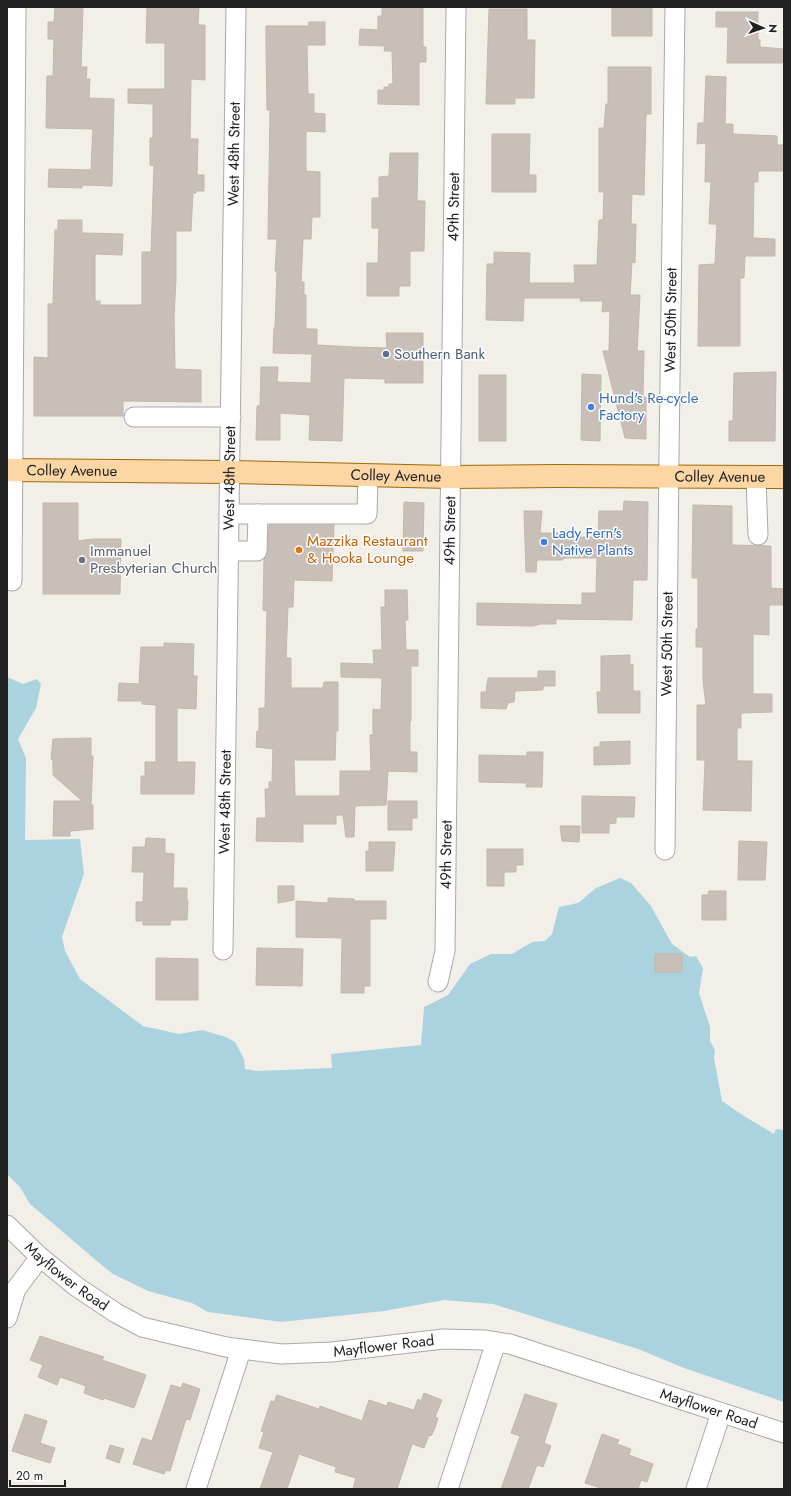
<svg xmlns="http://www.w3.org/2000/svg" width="791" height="1496" font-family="Jost,sans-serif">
  <rect width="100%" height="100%" fill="#f2efe9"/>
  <path fill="#aad3df" d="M7 677 23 684 37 679 41 684 36 708 18 739 26 758 25 840 80 839 84 874 62 937 65 951 80 979 143 1026 179 1034 202 1030 226 1037 235 1042 244 1059 245 1069 257 1071 332 1068 331 1054 421 1045 424 1007 448 995 470 964 491 954H512L532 942 545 941 552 934 559 907 578 903 596 888 620 878 631 883 651 906 672 944 690 957 696 956 703 968 699 993 710 1027V1041L715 1050 714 1058 722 1101 744 1116 774 1134 776 1129 784 1130V1402L684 1368 638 1349 493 1304 444 1300 384 1311 281 1322 208 1312 192 1303 148 1291 113 1274 98 1262 30 1204 20 1187 7 1174Z"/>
  <path fill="#c7bfb8" stroke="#c4b6ab" d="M55 7H83L81 67H87L86 79H90L89 98 114 99 112 186 82 185V188L48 187 49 169 91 170 92 147 93 129 46 128 47 76H53L54 39H48V22H54Z
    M147 7H199L198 25H205V80L191 79 190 139H198L197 175H204V191H196V193H193L191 231H176V279L174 316 175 369 201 370V402L123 401V416H34V357L48 358V304H53L55 230H58V220H82V233L123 234 122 255 95 254V301H100V305H142V252H151L154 166 150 165V138H153V104L128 103V89H165V43H146Z
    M382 7H423V47H426V62H419V105L378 104V90H384V87H389V84H393L392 51H384L385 46 359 45 360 29 378 30V16H382Z
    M612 7H652V36H612Z
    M489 9H527V40H535L534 98H515V104H486Z
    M716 12H758V40H760V47L784 49V63H727L728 27H716Z
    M309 22H325V45H307L308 94H314V113L325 114V132L306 131V171L320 172V217H312L311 239H303L301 282H304V295H306V329H317V345L354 347 387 348 386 333H423V383H385V379L344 378 342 441 309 440 310 415 280 413V440H256L257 406H260L261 367H278L277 382 311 383 312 354 273 353 274 328H275L277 271H275L277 239H268L270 110H267L266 45V26H308Z
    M608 67H651V114H646L644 195 632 194 631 224H636L635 263 632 262 630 295H640L637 351H644L643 397H646V439L625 438 603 351H609L610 311 602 312 603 301H580L581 298H524L523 321 486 320 487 264H494V252L530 253 529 283H575L574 265H597L599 220H603L604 192H599V128H604L606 104H608Z
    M706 76 726 77 725 124H733V134L777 136V145H784V171H758V182H754L753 238 775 239V256H745L744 278H740V346H698L699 265 715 264 717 224H709L711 182H705L706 143 697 144 698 123H704Z
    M492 134H530L529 175H536V192H492Z
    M390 153H418L417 201H425L424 251H410V286H399V296H367V263H378L379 228H372V198H379V177L389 176Z
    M776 372 775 441H729V421H733L734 373Z
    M582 374 601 375 600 441 581 440Z
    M479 375H506V441H479Z
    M624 501 648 502 647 580H633L632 620 556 619V624H540L533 626 477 625V603L582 605V593H596L597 558H563V560H537L536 572H526L524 511H542L540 533H564V537H598L599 511H623Z
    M404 502 424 503 423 551H403Z
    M43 503H78V541L93 539H121L120 594H43Z
    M693 505 732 506V545L771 546V588L784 589V605H769V635L753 634V694H772V712L741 713V728H737V761H752L751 811 703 810 705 760H697V705H706L703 682V647H696V629H698V578H692Z
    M269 525H334L332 581 294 580 293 607H288L286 658H291V688H323L324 682H338V731H336L335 760H294L295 796H340V771H371L370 735H373V709L381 710 382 678 341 677V663L374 664 373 650H382L381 607H385V590H407L408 620H405L406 650H418V666H411V721H410V752H417V772L388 771 386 805 355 806 354 837H346L343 815H336V824H303V842L256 841 257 818H266L265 789H269V782H272L273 749 256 747 257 731H259V708H265L267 611 263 610 264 559 268 551Z
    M164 643 194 644 193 676H197L196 709 177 708V762H195L194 794H141V776H145V762H156V705L142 704V701H118L119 683 139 684 141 647H164Z
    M630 655V665L633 664V691H640V713H598L597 692H601V656Z
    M538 671H555V686H543V690L515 691 514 702 508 703 506 709 481 708V692H486L488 678H538Z
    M91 738V756H93L91 805H93V829L70 831V836H53L54 801H82L53 775V760L51 759 53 739Z
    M630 741V764L594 765V747H600V742Z
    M527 752H543L542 787H526L527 783 479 782V755L527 756Z
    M582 796 635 797 634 817H616V823L609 824V833H582Z
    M388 801H417V818H412V830H388Z
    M560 826H580L579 842 562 841Z
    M146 838 165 839V853L174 854 173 888H187V901H188L187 920H171L170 925H143V921H136V902H143L144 872H132L133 847H145Z
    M739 841 767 842 765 880H738Z
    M369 842H395L393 871H366V851H369Z
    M487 849H523V865H516V872H504V886H487Z
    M278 886H294V900L278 903Z
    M709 891H726V920H702V895H708Z
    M328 898 354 899V901H386V919H370V986H364V993H341L342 938 296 937V901L328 903Z
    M257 948 303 949 302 986 256 985Z
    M655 954H682V972H655Z
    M156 958 198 959V1000H156Z
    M40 1336 104 1357 102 1360 146 1375 134 1408 104 1398 103 1400 84 1393 86 1386 60 1377 57 1385 38 1377 43 1365 30 1360Z
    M183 1383 200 1389 190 1420 186 1419 170 1471 166 1470 164 1474 133 1464 142 1438 152 1441 171 1385 181 1388Z
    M424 1393 442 1400 435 1417 438 1418 435 1428 431 1436 429 1435 424 1448 412 1444 397 1489H353L356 1478 335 1472 336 1467 299 1454 287 1489H260L273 1452 259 1448 264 1432 261 1431 271 1401 274 1402 277 1395 319 1409 320 1406 362 1421 369 1400 387 1406 388 1402 414 1410 418 1399 421 1401Z
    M525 1394 557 1404 544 1443 551 1446 543 1467 537 1465 528 1489H501L520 1436 511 1433Z
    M25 1414 47 1421 40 1443 55 1448 50 1463 12 1451Z
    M602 1434 619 1440 617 1444 631 1449 629 1455 653 1464 647 1482 641 1480 638 1489H604L585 1483Z
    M110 1445 124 1449 119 1463 106 1458Z"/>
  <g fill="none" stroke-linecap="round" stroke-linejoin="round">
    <defs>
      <g id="minor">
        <path d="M134 417H231"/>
        <path d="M756 477 758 535"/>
        <path d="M258 514H367L368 475"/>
        <path d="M229 551H257L258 514H229"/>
        <path d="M12 581 16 7"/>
        <path id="s1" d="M665 850 669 455 675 7"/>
        <path id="s2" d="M223 950 236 7"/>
        <path id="s3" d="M438 982 445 951 456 7"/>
        <path id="s4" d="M7 1225 40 1257 77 1287 116 1313 142 1327 226 1347 281 1354 332 1352 443 1339 484 1340 510 1344 784 1433"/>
        <path d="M7 1318 16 1289 40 1257"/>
        <path d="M196 1489 241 1350"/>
        <path d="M448 1489 496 1342"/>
        <path d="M696 1489 721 1413"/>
      </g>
      <g id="major">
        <path id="s5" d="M7 470 230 472 450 477 556 476 784 477"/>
      </g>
    </defs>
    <use href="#minor" stroke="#a9a9a9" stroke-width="21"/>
    <use href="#major" stroke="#a06b00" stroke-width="24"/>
    <use href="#minor" stroke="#fff" stroke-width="19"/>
    <use href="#major" stroke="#fcd6a4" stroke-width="22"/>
  </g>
  <circle fill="#5c6f8a" stroke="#fff" stroke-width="1.5" cx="386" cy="354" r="4"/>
  <g fill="#3f7fe0" stroke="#fff" stroke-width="1.5">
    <circle cx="591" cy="407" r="4"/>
    <circle cx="544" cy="542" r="4"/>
  </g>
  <circle fill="#e8710a" stroke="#fff" stroke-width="1.5" cx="299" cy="550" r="4"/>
  <circle fill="#6b7280" stroke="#fff" stroke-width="1.5" cx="82" cy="560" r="4"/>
  <g text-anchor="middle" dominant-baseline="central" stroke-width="3" stroke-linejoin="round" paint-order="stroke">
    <g font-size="15" fill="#222" stroke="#fff">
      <text stroke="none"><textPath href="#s2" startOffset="796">West 48th Street</textPath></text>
      <text stroke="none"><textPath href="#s3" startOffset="776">49th Street</textPath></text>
      <text stroke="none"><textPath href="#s1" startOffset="530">West 50th Street</textPath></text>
      <text stroke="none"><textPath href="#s5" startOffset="65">Colley Avenue</textPath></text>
      <text stroke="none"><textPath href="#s5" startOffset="389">Colley Avenue</textPath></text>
      <text stroke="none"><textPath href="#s5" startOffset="713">Colley Avenue</textPath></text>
      <text stroke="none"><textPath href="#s2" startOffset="472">West 48th Street</textPath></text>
      <text stroke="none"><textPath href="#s3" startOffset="452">49th Street</textPath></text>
      <text stroke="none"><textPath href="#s1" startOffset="206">West 50th Street</textPath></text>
      <text stroke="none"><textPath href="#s2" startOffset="148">West 48th Street</textPath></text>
      <text stroke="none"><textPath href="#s3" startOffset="128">49th Street</textPath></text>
      <text stroke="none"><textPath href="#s4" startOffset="79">Mayflower Road</textPath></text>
      <text stroke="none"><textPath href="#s4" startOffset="415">Mayflower Road</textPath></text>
      <text stroke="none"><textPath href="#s4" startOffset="751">Mayflower Road</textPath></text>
    </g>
    <g font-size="15" fill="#4e5e75" stroke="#fff" text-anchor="start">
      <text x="394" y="354">Southern Bank</text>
    </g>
    <g font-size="15" fill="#366cbe" stroke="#fff" text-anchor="start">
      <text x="599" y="398">Hund's Re-cycle<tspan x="599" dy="17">Factory</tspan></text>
      <text x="552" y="533">Lady Fern's<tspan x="552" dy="17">Native Plants</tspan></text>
    </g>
    <g font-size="15" fill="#c56008" stroke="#fff" text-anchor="start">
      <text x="307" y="541">Mazzika Restaurant<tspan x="307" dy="17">&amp; Hooka Lounge</tspan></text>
    </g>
    <g font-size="15" fill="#5b616d" stroke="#fff" text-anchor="start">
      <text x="90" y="551">Immanuel<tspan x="90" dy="17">Presbyterian Church</tspan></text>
    </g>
  </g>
  <rect width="791" height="1496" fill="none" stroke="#222222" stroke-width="16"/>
  <g transform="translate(763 28) rotate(93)" stroke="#ffffff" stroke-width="3" paint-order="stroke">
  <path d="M0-3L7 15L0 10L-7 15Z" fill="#222222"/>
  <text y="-6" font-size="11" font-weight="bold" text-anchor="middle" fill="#222222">N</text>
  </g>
  <path d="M10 1480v6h55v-6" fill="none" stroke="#222222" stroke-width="2"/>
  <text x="16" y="1480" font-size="12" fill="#222222" stroke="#ffffff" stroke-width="3" paint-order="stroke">20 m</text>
</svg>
